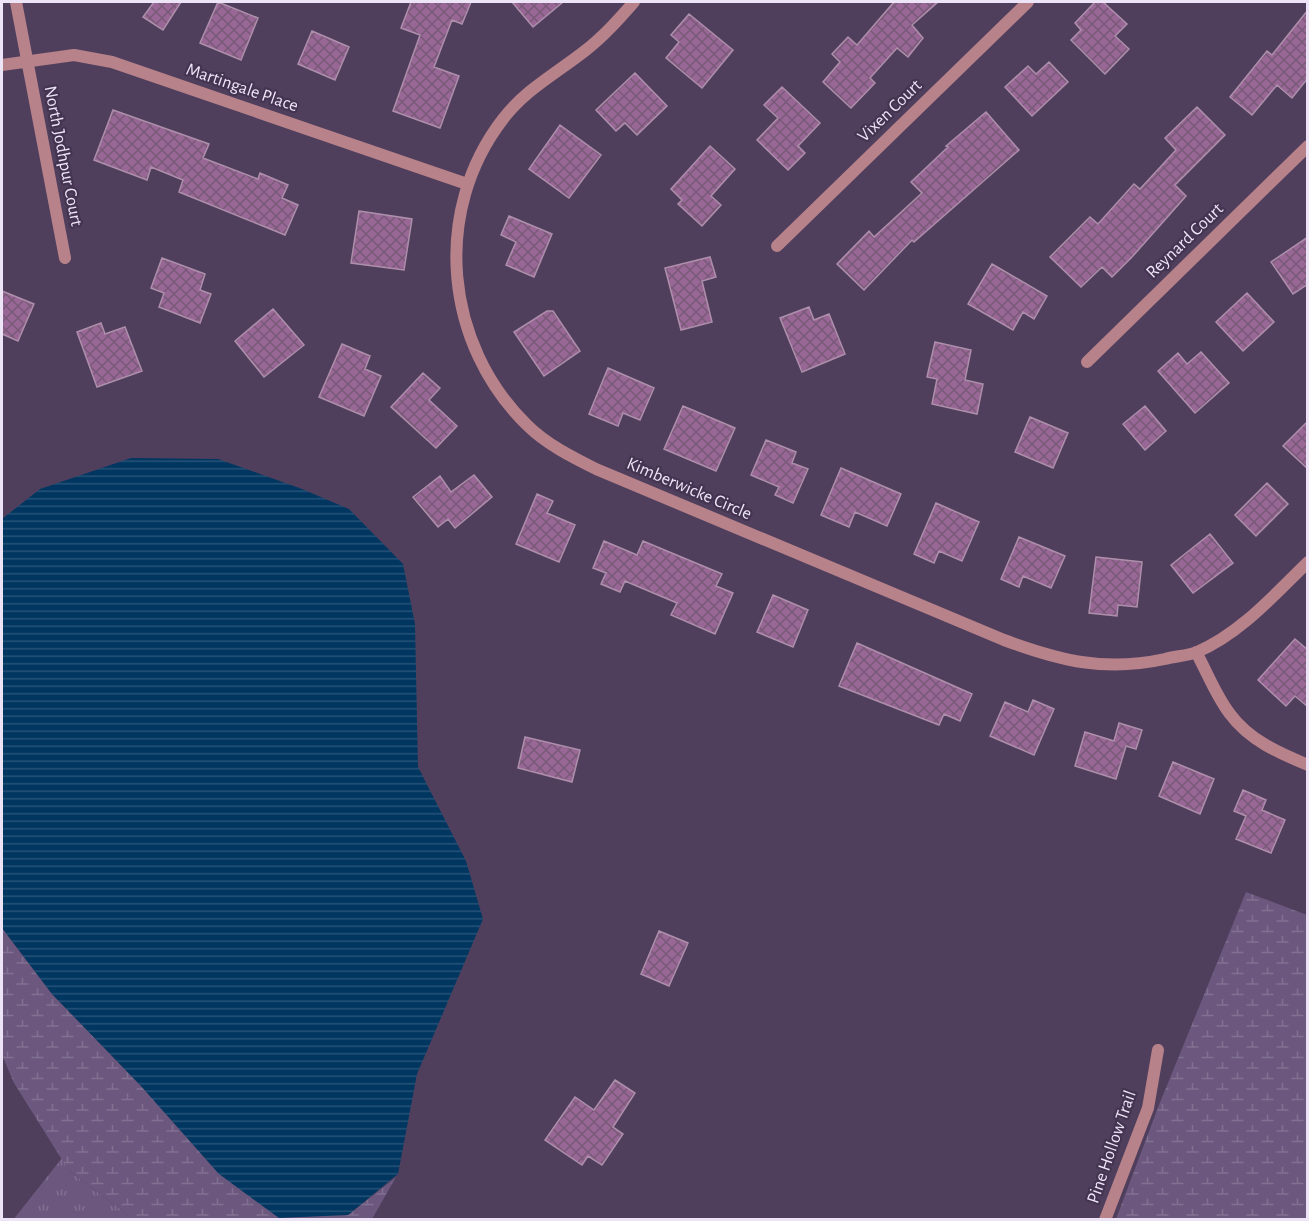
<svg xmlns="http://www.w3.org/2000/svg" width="1309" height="1221" font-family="'Alegreya Sans',sans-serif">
  <defs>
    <pattern id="grass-tufts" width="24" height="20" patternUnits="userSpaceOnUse" patternTransform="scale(1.5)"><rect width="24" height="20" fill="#6c587e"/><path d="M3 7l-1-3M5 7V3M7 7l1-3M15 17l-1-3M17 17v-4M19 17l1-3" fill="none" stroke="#817091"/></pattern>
    <pattern id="wetland-marsh" width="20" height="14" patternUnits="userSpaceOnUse" patternTransform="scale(1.5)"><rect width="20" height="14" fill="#6c587e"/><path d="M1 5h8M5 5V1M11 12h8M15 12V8" fill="none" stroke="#817091"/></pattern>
    <pattern id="water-rules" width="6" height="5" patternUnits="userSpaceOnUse" patternTransform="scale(1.5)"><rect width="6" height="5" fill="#003660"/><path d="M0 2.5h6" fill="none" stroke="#265378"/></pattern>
    <pattern id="building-cross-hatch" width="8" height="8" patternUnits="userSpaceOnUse" patternTransform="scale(1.5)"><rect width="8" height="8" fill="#996796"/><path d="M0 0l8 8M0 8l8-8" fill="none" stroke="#785978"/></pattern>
  </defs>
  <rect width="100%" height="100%" fill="#4f3f5d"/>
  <path fill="url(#grass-tufts)" d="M62 1158 69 1171 134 1219 13 1220Z"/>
  <path fill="url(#wetland-marsh)" d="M1246 892 1307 915V1219H1116L1159 1105Z
    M2 928 52 994 141 1086 219 1174 348 1215 396 1177 372 1219H134L69 1171 14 1083 2 1055Z"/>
  <path fill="url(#water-rules)" d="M131 458 218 459 302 489 349 509 403 564 415 624 418 767 466 861 483 919 417 1074 398 1174 348 1215 279 1218 219 1174 141 1086 52 994 2 928V519L40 489Z"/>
  <path fill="url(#building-cross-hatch)" stroke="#ae8fab" stroke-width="1.5" d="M154 2H181L163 30 143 17Z
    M218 2 258 18 241 60 200 43Z
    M411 2H471L462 24 452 20 434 67 459 76 440 128 393 111 420 35 401 28Z
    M512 2H563L533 27Z
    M894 2H938L912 25 923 38 908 57 897 48 870 78 875 83 851 108 823 82 840 62 832 54 848 37 857 45Z
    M1095 2H1103L1127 24 1115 36 1129 49 1105 74 1071 40 1081 30 1075 23Z
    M1308 10V78L1292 98 1277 85 1252 115 1230 97 1267 51 1272 55Z
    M689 14 733 50 702 88 666 58 679 42 671 35Z
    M312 31 349 47 335 80 298 64Z
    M1049 62 1068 82 1032 116 1005 87 1028 66 1036 74Z
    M635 73 667 106 637 135 625 123 616 131 596 110Z
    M782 87 820 123 798 146 805 153 788 170 757 140 778 118 764 105Z
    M1197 107 1225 135 1175 185 1186 196 1132 257 1112 277 1102 267 1081 287 1050 257 1090 217 1098 224 1134 184 1140 189 1176 150 1165 138Z
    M113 110 209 144 203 158 258 179 260 173 288 185 282 198 298 205 285 235 179 192 183 180 151 167 147 180 94 160Z
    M986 112 1019 150 914 242 912 240 864 290 837 264 869 231 874 237 922 193 911 182 948 147 946 146Z
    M560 125 601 155 569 198 529 169Z
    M710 146 735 169 711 196 721 205 702 226 678 204 682 200 671 189Z
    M359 211 412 219 404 270 351 263Z
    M509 216 552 234 534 277 506 265 516 242 501 235Z
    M1308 237V284L1293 294 1271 262Z
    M710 257 716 277 702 281 712 322 681 330 665 268Z
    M162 258 205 274 200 290 211 294 200 323 159 307 164 293 151 288Z
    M992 264 1047 296 1034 319 1023 312 1013 330 968 304Z
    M2 291 34 304 18 341 2 334Z
    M1247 293 1274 322 1243 351 1216 322Z
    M809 307 814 320 829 314 845 354 802 372 780 318Z
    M273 309 304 345 264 377 235 341Z
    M547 311H553L580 351 544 376 514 332Z
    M101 323 105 334 125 327 142 371 97 387 77 332Z
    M935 342 971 350 965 380 983 384 977 414 932 404 937 379 927 377Z
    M342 344 370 356 365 369 381 376 364 416 319 397Z
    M1201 352 1229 383 1195 413 1158 371 1178 353 1187 364Z
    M608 368 654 388 640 420 623 413 618 426 589 414Z
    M423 373 440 388 429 400 457 426 436 448 391 407Z
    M683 406 735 428 716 471 664 449Z
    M1145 406 1166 431 1145 450 1123 424Z
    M1030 417 1068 433 1053 468 1015 452Z
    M1308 421V469L1283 446Z
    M766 440 796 452 792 463 808 469 793 503 775 495 779 487 751 475Z
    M841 468 901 494 887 526 855 512 849 527 821 515Z
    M474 475 492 497 455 528 448 519 438 527 413 497 440 476 451 492Z
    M1267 483 1288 504 1256 536 1235 515Z
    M537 494 553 501 547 513 575 525 559 562 516 544Z
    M936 503 979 522 962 561 939 551 934 563 914 554Z
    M1210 534 1233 563 1193 593 1171 565Z
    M1019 537 1065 556 1051 588 1023 576 1019 587 1001 579Z
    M604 541 637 555 643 541 722 574 716 586 733 593 715 634 671 615 677 603 625 581 620 592 601 584 606 573 593 568Z
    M1096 557 1142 562 1137 607 1118 605 1117 616 1089 613Z
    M773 595 808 610 793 647 757 632Z
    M1295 639 1308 650V707L1295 696 1286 706 1258 680Z
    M857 643 972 694 960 721 944 714 939 725 839 686Z
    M1033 700 1054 709 1034 755 990 736 1005 702 1028 712Z
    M1119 723 1142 730 1136 749 1126 746 1116 779 1075 766 1085 732 1114 741Z
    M525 737 580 750 572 782 518 768Z
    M1173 762 1214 779 1200 814 1159 796Z
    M1243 790 1266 800 1262 810 1285 820 1271 853 1236 839 1246 816 1234 811Z
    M659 931 688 943 669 986 641 974Z
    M615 1080 635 1093 613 1127 623 1134 602 1165 588 1156 582 1165 545 1140 575 1097 594 1110Z"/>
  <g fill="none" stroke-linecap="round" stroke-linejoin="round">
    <path stroke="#b8828a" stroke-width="12" d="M16 2 65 258
      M634 2C619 19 604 36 586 50 557 73 526 89 503 119 431 212 445 345 527 425 546 444 572 457 596 469L1004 640C1061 661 1105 672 1165 659 1175 656 1187 656 1197 652 1240 634 1275 594 1308 562
      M2 65 74 55 112 62 467 184
      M777 246 1028 2
      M1087 362 1308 146
      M1196 652C1207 672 1216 696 1230 714 1249 740 1279 753 1308 765
      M1105 1220 1148 1108 1158 1050"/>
  </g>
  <g text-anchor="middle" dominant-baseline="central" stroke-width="4.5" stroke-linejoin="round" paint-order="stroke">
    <g font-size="18" fill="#eee4f7" stroke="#443452">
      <text transform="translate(242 88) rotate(19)">Martingale Place</text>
      <text transform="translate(890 111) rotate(-44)">Vixen Court</text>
      <text transform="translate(63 156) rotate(79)">North Jodhpur Court</text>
      <text transform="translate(1185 241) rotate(-44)">Reynard Court</text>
      <text transform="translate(689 489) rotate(23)">Kimberwicke Circle</text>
      <text transform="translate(1112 1147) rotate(-71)">Pine Hollow Trail</text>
    </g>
  </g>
  <rect width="1309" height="1221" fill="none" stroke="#eee4f7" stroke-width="6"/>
</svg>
